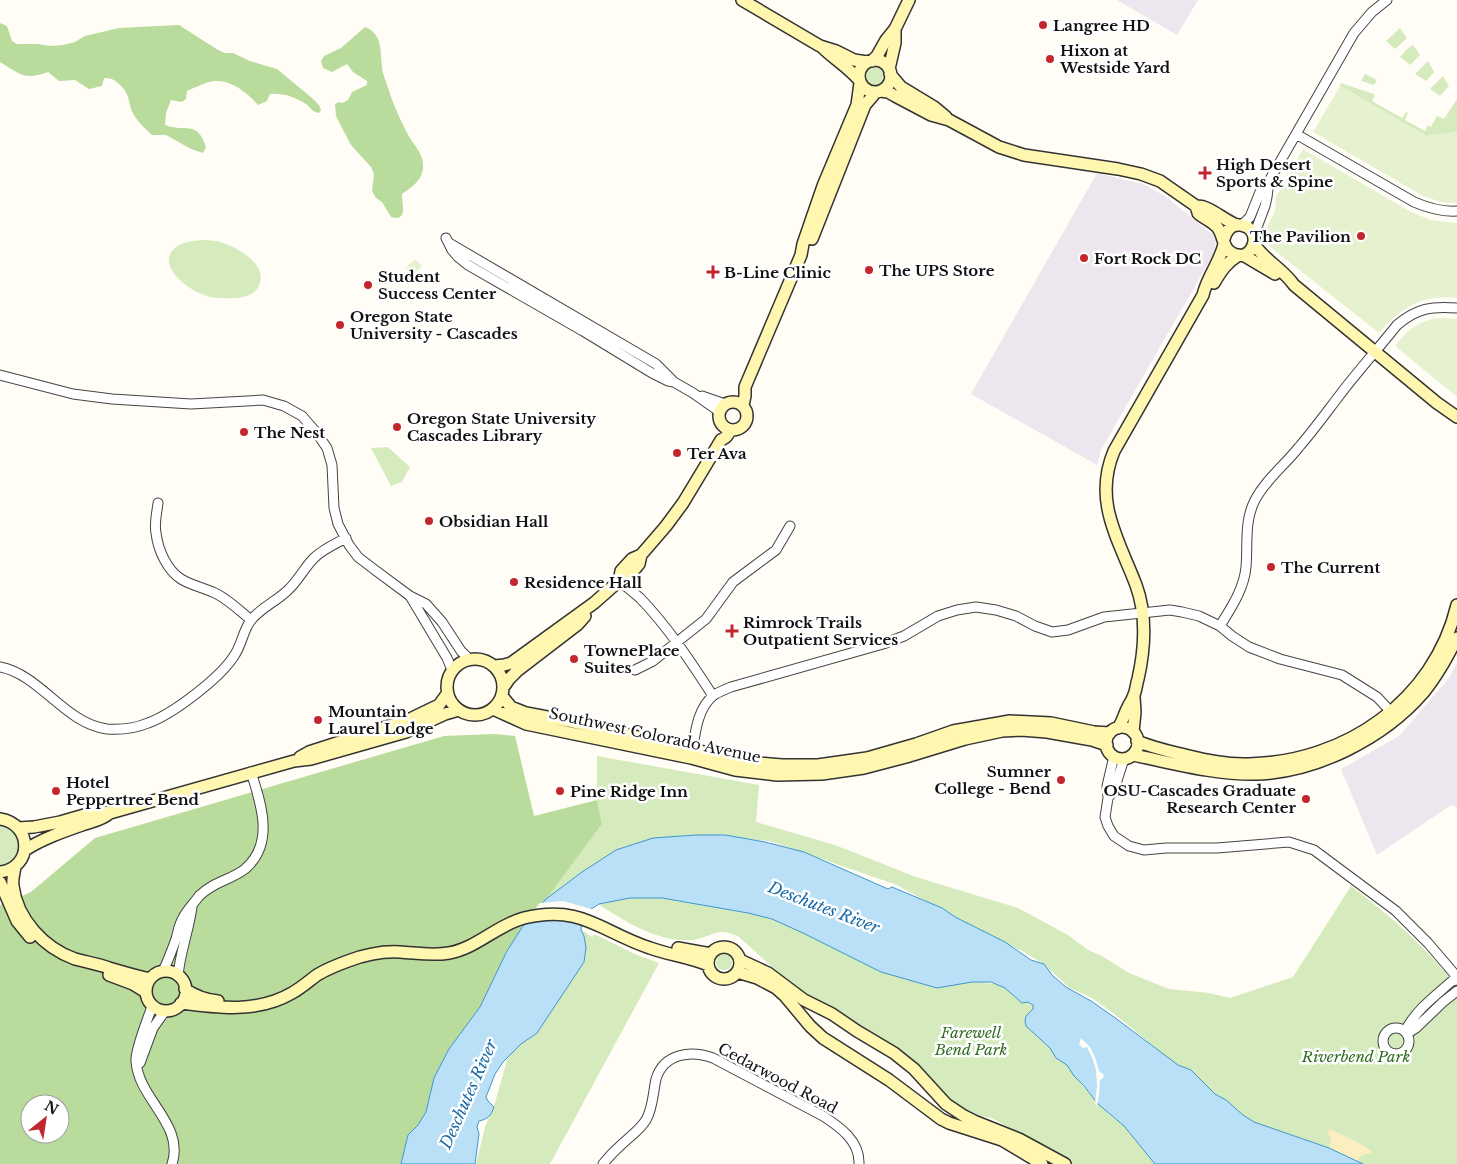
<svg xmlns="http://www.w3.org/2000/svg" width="1457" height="1164" font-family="'Libre Baskerville',serif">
  <rect width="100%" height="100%" fill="#fffdf5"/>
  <path fill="#eee6ef" d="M1117 0H1198L1177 35Z
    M1097 173 1143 184 1165 196 1213 235 1216 240 1214 253 1101 450 1097 465 971 394Z
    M1457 663V807L1451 805 1377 855 1341 769 1399 736 1448 679Z"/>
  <path fill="#d5ebbd" d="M1400 28 1407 38 1395 49 1386 41Z
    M1413 45 1420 55 1410 65 1400 57 1406 50Z
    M1428 61 1434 72 1426 81 1415 74Z
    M864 76a10 10 0 1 1 20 0a10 10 0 1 1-20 0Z
    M1365 74 1377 80 1374 85 1361 81Z
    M1443 76 1449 86 1440 96 1430 89Z
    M1341 83 1374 94 1375 96 1372 101 1402 118 1406 112 1408 113 1405 120 1425 131 1428 125 1431 127 1437 116 1444 119 1457 99V132L1426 136 1340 86Z
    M201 240C206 240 211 240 216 241 234 245 273 265 257 289 252 296 242 298 233 298 222 299 210 298 199 293 185 287 156 264 175 248 182 242 192 241 201 240Z
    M388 447 410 467 402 482 391 486 371 448Z
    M597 756 759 785 756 822 835 845 916 877 1018 908 1068 935 1088 950 1102 956 1129 973 1169 989 1209 993 1230 998 1293 977 1351 886C1391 916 1426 948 1457 986V1164H1354L1244 1120 1113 1013 1092 998 1070 988 1042 963 1024 952 986 935 897 885 770 841 741 839 554 899H544L602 824 597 800Z
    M0 825C26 829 27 859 0 867Z
    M607 893 730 902 948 979 1004 985 1033 1005 1056 1058 1067 1065 1074 1076 1094 1099 1113 1118 1124 1126 1160 1164H1073L992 1118 973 1115 951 1102 936 1087 805 997 738 936C734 935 728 932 723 932 713 932 703 939 693 940 659 943 626 922 598 904L596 907 594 906Z
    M580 929 592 937 594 934 635 954 659 963 550 1164H476L485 1127 495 1103 507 1060 520 1040Z
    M716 962a8 8 0 1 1 16 0a8 8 0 1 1-16 0Z"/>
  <path fill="#b9dc9c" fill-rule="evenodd" d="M0 23 7 26 12 41 17 44H38L50 46 63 45 75 42 85 36 119 28 179 25 218 50 225 53H233L250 61 277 69 312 98 319 105 321 110 319 113C312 112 311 108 306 104 295 97 283 93 270 94L267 101 258 105C247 92 228 77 209 82 202 84 194 88 187 91L186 99 182 102 171 100 166 113 165 125C185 133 197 119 206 147L203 153 191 149 166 135H152C147 130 140 124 136 118 126 104 133 96 118 83 113 79 111 78 104 78L102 86 89 89 75 80 59 81 48 72C24 81 20 74 0 62Z
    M365 27C383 34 380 51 382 66 382 72 385 79 387 85 392 100 398 116 406 131 411 142 423 152 423 165 424 179 412 187 402 194 402 205 408 222 391 217L382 202 376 198 372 191 374 174 371 167 351 145 342 128 336 116 335 104 339 102 342 103 348 100 352 92 367 85V81L353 72 347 64 332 72 323 68 321 61 324 56 341 48Z
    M495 734 515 736 534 816 597 800 602 824 546 899 523 926 507 951 480 1007 449 1049 434 1078 426 1112 418 1125 408 1135 401 1164H0V905L31 892 95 838 444 736ZM30 1104H60V1134H30Z"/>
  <path fill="#fbeec1" d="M1330 1129 1357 1142 1372 1151 1371 1154H1365L1360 1156 1357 1162 1329 1148 1331 1139 1327 1133Z"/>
  <path fill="#e6f2cf" d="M1340 86 1426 136 1457 132V203L1441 202 1423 196 1313 132Z
    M1303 149 1411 212 1431 220 1457 223V298C1422 294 1401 308 1379 333L1264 242 1265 230 1275 211 1276 197Z
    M415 259 422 266 412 276 405 269Z
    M1436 318 1457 319V397L1395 346C1406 331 1417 322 1436 318Z"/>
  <path fill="#b9e0f7" stroke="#3f96cf" d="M696 835H725L765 842 804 852 888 889 892 887 942 908 955 917 1005 942 1031 960 1044 964 1052 975 1066 987 1091 1001 1114 1017 1178 1065 1191 1070 1215 1094 1226 1100 1243 1115 1254 1122 1329 1148 1363 1164H1155L1124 1126 1098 1104 1084 1086 1074 1076 1067 1065 1056 1058 1050 1048 1026 1026 1025 1021 1026 1016 1033 1009V1005L1028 1002 1022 1003 1005 988 991 982H972L937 988 881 972 803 933 772 919 748 913 662 898H630L599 904 588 911 582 921 581 930 584 936 586 948 584 962 537 1033 521 1044 503 1062 495 1074 486 1097 488 1101 494 1107C491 1116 488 1119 479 1121L477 1127 479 1134 475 1164H401L408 1135 418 1125 426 1112 434 1078 449 1049 480 1007 507 951 523 926 546 899 582 872 616 850 653 838Z"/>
  <path fill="#fffdf5" d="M563 901 595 910 590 912 584 922V926L559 920 557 922 550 920 535 921 523 924V926L519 927 540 903Z
    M1081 1038 1090 1047 1095 1057 1099 1071 1104 1075 1103 1078 1100 1080 1099 1095 1097 1106 1095 1104 1097 1086 1096 1070 1093 1060 1087 1047 1083 1048 1079 1044Z"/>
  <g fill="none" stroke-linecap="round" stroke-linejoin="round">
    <defs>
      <path id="street" d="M1296 134 1414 202C1428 208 1442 212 1457 211
        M1242 225 1250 217 1260 192 1269 181 1354 33 1372 12 1387 0
        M1254 235 1265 206 1267 197 1269 181
        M446 238 452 250 458 257 468 265 583 331 652 373 668 381 674 382 693 393 720 412
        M449 243 656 364 672 380
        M0 375 73 394 112 399 191 404 263 400 284 406 302 416 316 432 327 448 332 465 334 508 338 524 349 545 358 557 375 570 410 596 426 604 442 622 461 651 469 659
        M702 396 725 404
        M158 503C157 512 154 524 156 533 158 550 167 570 181 579 192 586 206 588 217 594 230 601 240 611 251 620
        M619 581C626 586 633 592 640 598 668 627 691 662 713 696
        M410 596 447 658 452 670
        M1220 626C1231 608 1244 589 1246 567 1248 544 1244 521 1255 500 1266 479 1285 465 1299 447 1313 431 1326 413 1339 396 1357 372 1378 349 1397 325 1417 308 1432 306 1457 308
        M0 667C41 675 64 723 107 729 121 730 136 728 148 723 173 714 220 678 234 656 242 645 243 629 252 619 262 607 277 601 288 590 298 581 304 568 314 558 323 549 335 544 346 538
        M635 670 653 661 706 619 733 582 776 550 790 526
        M692 754C695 734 697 708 714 695 719 692 726 689 731 687L883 644 904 636 938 616 957 610 976 607 996 610 1016 616 1035 626 1052 632 1068 630 1104 617 1170 610 1182 612 1199 616 1220 626 1232 636 1249 647 1280 659 1342 675 1377 697 1393 714
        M1114 756 1107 786 1108 798 1105 817 1108 826 1114 836 1129 846 1144 850 1166 848H1217L1289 842 1314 850 1396 911 1428 943 1457 977
        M1108 798 1114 790 1124 759
        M163 971C168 961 172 950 176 939 178 932 179 924 183 918 186 911 195 902 199 896 214 881 231 880 245 869 275 843 261 804 251 772
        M178 976C180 952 189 930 192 907
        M152 1006C148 1019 135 1049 136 1061 138 1099 185 1124 172 1164
        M1383 1041a13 13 0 1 1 26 0a13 13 0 1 1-26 0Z
        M1405 1031C1416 1010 1435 996 1452 981L1457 980
        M1408 1033 1416 1028 1443 1002 1457 991
        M140 1063 153 1028 165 1011
        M603 1164C608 1158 613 1152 619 1147 628 1138 639 1131 646 1120 653 1108 653 1093 656 1079 664 1053 691 1050 713 1058L823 1116C840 1127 860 1141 859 1164"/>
      <path id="secondary" d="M742 0 820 46 836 51 854 60 867 62
        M822 47C834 59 848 67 859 80
        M859 76a16 16 0 1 1 32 0a16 16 0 1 1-32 0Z
        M872 61 877 56 886 40 895 29 909 0
        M889 69 895 43V29
        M890 74 901 87 934 107 946 117
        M880 91 888 92 895 96 931 115 949 120 999 147 1024 155 1118 169 1141 174 1160 181 1196 206C1209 205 1223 220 1237 225
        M1196 206C1196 207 1198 212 1198 213 1203 218 1212 221 1217 227 1224 235 1222 248 1232 253 1253 265 1265 228 1240 225 1231 224 1226 231 1224 239
        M812 239 865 105 876 92
        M1254 244C1264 260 1283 269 1294 285L1437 403 1457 417
        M1243 255 1275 274
        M1214 283C1221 271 1227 262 1239 255
        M719 416a14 14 0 1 1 28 0a14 14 0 1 1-28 0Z
        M743 405 745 396V387L801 255 803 244 823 186 857 105 860 83
        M619 581 621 571 632 559 641 555 666 526 683 503 721 440 726 437 731 430
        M447 687a28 28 0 1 1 56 0a28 28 0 1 1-56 0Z
        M495 666 504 665 511 663 594 603 619 581 628 577 639 564 641 555
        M505 685 509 679 517 671 577 625 585 616
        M502 696 511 707 526 713 568 721 748 762 782 765H818L867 758 916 744 953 731 1010 721 1051 723 1094 732 1110 733
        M493 709 526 724 691 758 735 770 777 775 822 774 864 768 906 757 965 739 1002 731 1021 730 1047 732 1092 740 1107 745
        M1106 743a16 16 0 1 1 32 0a16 16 0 1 1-32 0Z
        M1118 728C1123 721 1124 714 1128 707 1129 704 1132 701 1133 697 1136 692 1136 685 1138 679 1145 648 1147 615 1136 585 1118 538 1093 501 1114 451L1203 295C1207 277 1220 262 1224 244
        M1133 732 1135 712 1134 697
        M1137 741C1153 748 1168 751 1185 755 1206 760 1227 765 1249 764 1345 762 1434 701 1457 605
        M1133 755C1173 763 1215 775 1257 774 1317 772 1384 738 1423 693 1437 676 1447 657 1457 638
        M300 757 309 752 408 720 439 705 447 694
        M0 819C33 824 33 868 0 872
        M18 828 34 827 60 822 98 811 110 813
        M25 850C42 839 62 832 82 825 93 821 100 821 110 813L294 761 311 759 406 732 445 714 459 710
        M15 867C14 873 12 880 13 886 17 919 44 948 75 959 86 962 98 964 109 968 123 972 136 976 150 979
        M0 882 17 921 30 937
        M708 963a16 16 0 1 1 32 0a16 16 0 1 1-32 0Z
        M678 948 711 954
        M740 960 768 973 804 1000 832 1014 857 1031 894 1053 914 1069 946 1104 964 1116 974 1121 1019 1139 1065 1164
        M146 991a20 20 0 1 1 40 0a20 20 0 1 1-40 0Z
        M737 972 757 978 776 988 785 996 810 1026 823 1038 889 1080 941 1119 949 1123 1002 1140 1042 1164
        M109 975 133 984 146 992
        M185 989C195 996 206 1000 218 1001
        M181 1003C219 1008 258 1013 292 993 301 988 309 981 317 975 327 969 337 965 348 961 364 955 383 951 400 952 417 953 432 956 449 953 477 948 497 925 524 918 582 904 601 932 650 948 669 955 689 957 708 965"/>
    </defs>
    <use href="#street" stroke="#444" stroke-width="11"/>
    <use href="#secondary" stroke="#333" stroke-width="14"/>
    <use href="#street" stroke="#fff" stroke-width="9"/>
    <use href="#secondary" stroke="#fff6b0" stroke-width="11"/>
  </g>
  <g fill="#c4262e" stroke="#fff" stroke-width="2">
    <circle cx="1043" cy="25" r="5"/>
    <circle cx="1050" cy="59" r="5"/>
    <path d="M1202.5 165.5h5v5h5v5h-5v5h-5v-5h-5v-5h5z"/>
    <circle cx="1361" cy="236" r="5"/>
    <circle cx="1084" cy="258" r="5"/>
    <circle cx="869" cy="270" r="5"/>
    <path d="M710.5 264.5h5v5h5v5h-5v5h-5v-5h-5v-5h5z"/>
    <circle cx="368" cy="285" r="5"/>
    <circle cx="340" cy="325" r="5"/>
    <circle cx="397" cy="427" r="5"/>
    <circle cx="244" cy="432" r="5"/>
    <circle cx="677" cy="453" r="5"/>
    <circle cx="429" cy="521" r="5"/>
    <circle cx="1271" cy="567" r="5"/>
    <circle cx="514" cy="582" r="5"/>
    <path d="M729.5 623.5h5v5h5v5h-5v5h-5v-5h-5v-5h5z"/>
    <circle cx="574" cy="659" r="5"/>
    <circle cx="318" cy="720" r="5"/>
    <circle cx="1061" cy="780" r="5"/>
    <circle cx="56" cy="791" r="5"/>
    <circle cx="560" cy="791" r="5"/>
    <circle cx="1306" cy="799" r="5"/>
  </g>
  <g text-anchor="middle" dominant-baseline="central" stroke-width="5" stroke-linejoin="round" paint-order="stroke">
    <g font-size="15" font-weight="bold" fill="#111" stroke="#fff" text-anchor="start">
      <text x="1053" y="25">Langree HD</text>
      <text x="1060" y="50">Hixon at<tspan x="1060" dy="17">Westside Yard</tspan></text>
      <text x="1216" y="164">High Desert<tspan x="1216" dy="17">Sports &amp; Spine</tspan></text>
      <text x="1351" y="236" text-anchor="end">The Pavilion</text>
      <text x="1094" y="258">Fort Rock DC</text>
      <text x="879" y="270">The UPS Store</text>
      <text x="724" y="272">B-Line Clinic</text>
      <text x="378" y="276">Student<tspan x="378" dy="17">Success Center</tspan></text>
      <text x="350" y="316">Oregon State<tspan x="350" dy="17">University - Cascades</tspan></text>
      <text x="407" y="418">Oregon State University<tspan x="407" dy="17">Cascades Library</tspan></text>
      <text x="254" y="432">The Nest</text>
      <text x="687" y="453">Ter Ava</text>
      <text x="439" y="521">Obsidian Hall</text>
      <text x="1281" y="567">The Current</text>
      <text x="524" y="582">Residence Hall</text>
      <text x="743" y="622">Rimrock Trails<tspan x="743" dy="17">Outpatient Services</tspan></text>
      <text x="584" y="650">TownePlace<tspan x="584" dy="17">Suites</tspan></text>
      <text x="328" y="711">Mountain<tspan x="328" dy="17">Laurel Lodge</tspan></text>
      <text x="1051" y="771" text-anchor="end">Sumner<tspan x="1051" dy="17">College - Bend</tspan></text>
      <text x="66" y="782">Hotel<tspan x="66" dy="17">Peppertree Bend</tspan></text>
      <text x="1296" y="790" text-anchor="end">OSU-Cascades Graduate<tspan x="1296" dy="17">Research Center</tspan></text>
      <text x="570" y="791">Pine Ridge Inn</text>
    </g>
    <g font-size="15" fill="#111" stroke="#fff">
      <text transform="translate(655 735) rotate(12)">Southwest Colorado Avenue</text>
      <text transform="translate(778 1078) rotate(28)">Cedarwood Road</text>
    </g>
    <g font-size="15" font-style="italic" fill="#2f6b1f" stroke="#fff">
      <text x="971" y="1032">Farewell<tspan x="971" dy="17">Bend Park</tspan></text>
      <text x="1356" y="1056">Riverbend Park</text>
    </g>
    <g font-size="16" font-style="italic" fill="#1768a6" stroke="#fff">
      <text transform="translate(824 907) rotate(21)">Deschutes River</text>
      <text transform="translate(468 1094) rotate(-66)">Deschutes River</text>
    </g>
  </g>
  <g transform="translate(45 1119) rotate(30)"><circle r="24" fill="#ffffff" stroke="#a0a0a0"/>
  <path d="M0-4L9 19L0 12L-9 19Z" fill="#c4262e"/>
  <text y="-8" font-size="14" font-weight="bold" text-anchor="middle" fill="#111111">N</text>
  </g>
</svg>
